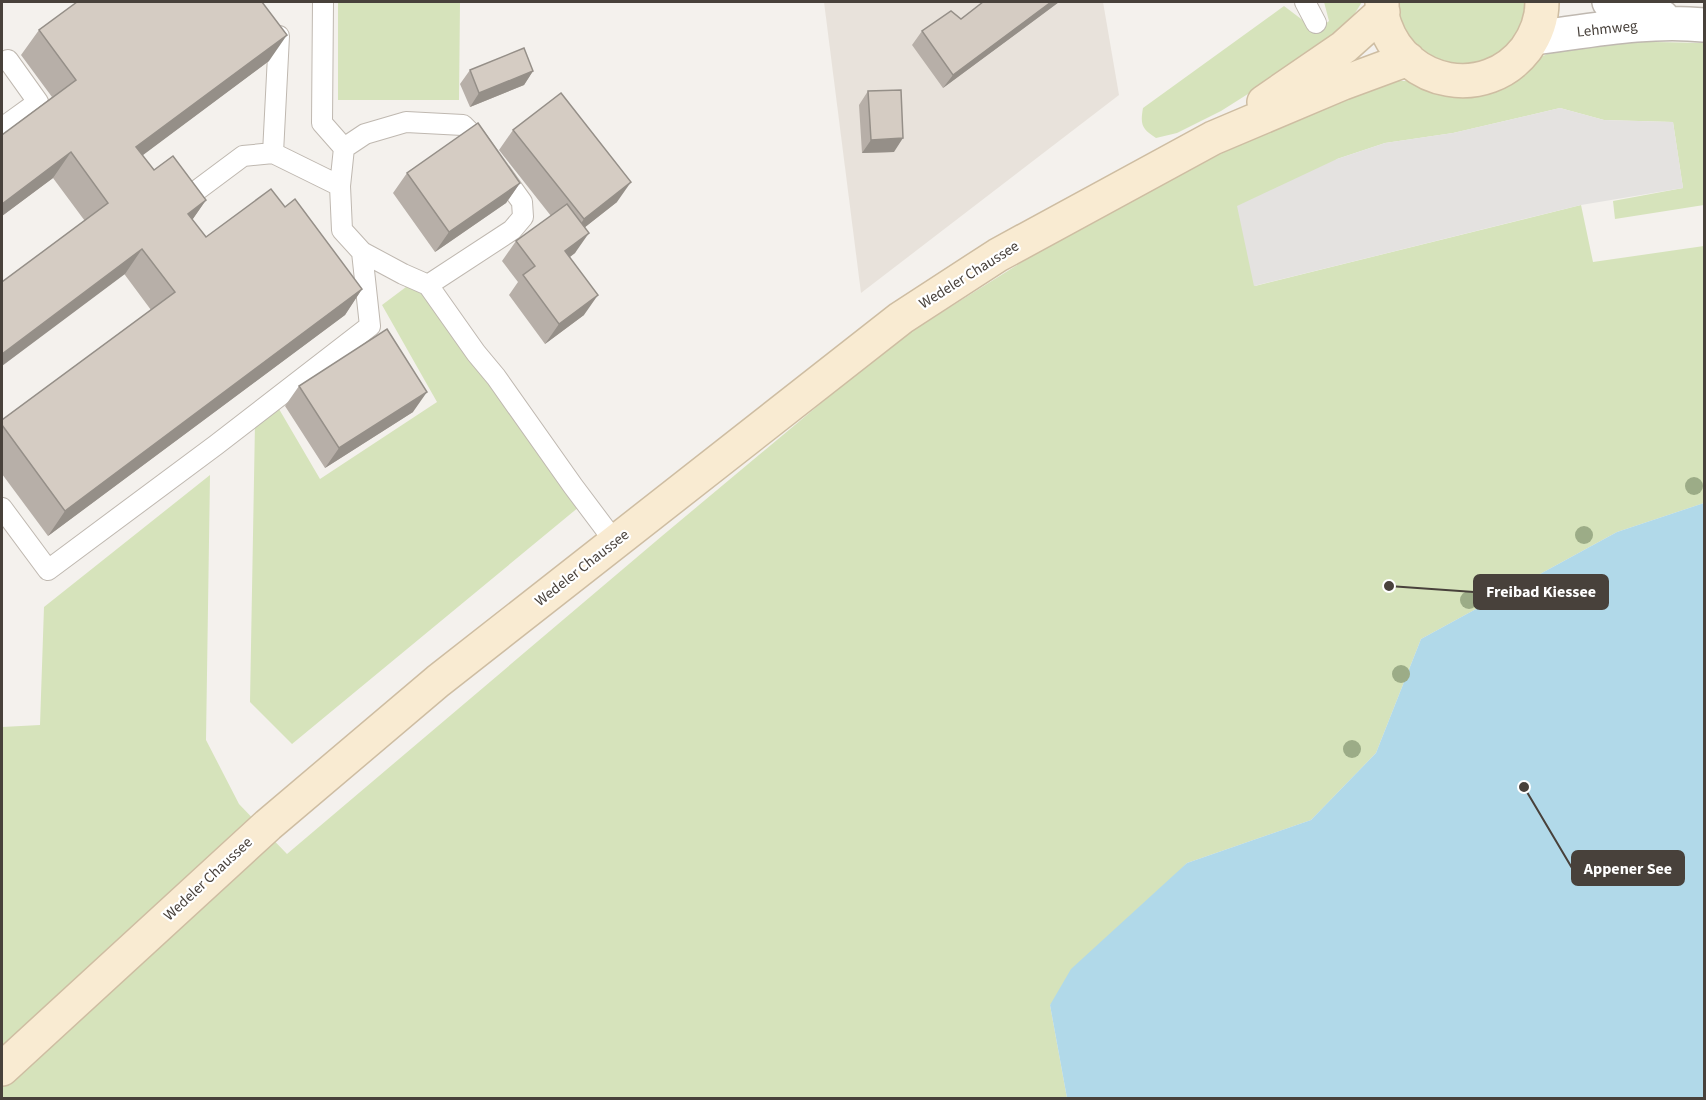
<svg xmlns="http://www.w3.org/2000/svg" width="1706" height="1100" font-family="'Source Sans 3',sans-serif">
  <rect width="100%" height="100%" fill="#f4f1ed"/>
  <path fill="#e8e2db" d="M824 2H1103L1119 95 861 293Z"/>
  <path fill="#d6e3bb" d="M338 2H460L459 100H338Z
    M1324 2H1362L1350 21 1324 46 1221 111 1177 133 1156 138C1142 129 1140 125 1143 108L1284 6 1317 31 1329 21Z
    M1399 2H1526V3C1523 17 1520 30 1511 42 1476 86 1397 59 1399 2Z
    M1603 41 1704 43V205L1615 219 1613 201 1683 188 1673 122 1604 120 1560 108 1453 133 1385 143 1337 159 1255 286 1581 205 1593 262 1704 246V503L1617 532 1421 639 1376 753 1311 820 1187 863 1050 1005 1067 1098H2V727L40 725 44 607 210 475 206 740 239 804 287 854 662 536 893 343 1073 230 1267 130 1388 81H1408L1438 92 1534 62C1555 46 1578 45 1603 41Z
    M426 272 514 388 591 497 292 744 250 702 255 423 279 409 320 479 437 402 382 305Z"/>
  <path fill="#e4e2e0" d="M1560 108 1604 120 1673 122 1683 188 1581 205 1254 286 1237 206 1337 159 1385 143 1453 133Z"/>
  <path fill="#b1d9e9" d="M1704 503V1098H1067L1050 1005 1071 969 1187 863 1311 820 1376 753 1421 639 1617 532Z"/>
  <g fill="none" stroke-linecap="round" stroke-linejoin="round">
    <defs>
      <path id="service" d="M323 2 322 123 344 148 340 186 342 230 362 252 403 274 428 285 512 230 523 217 522 202 475 137 463 125 406 122 365 134 344 148
        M1305 2 1316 23
        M2 128 38 102 8 60
        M273 153 279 36
        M184 200 243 156 273 153 340 186
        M428 285 476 353 496 377 573 486 615 542
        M2 508 48 570 216 445 370 326 362 252"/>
      <path id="tertiary" d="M1609 2 1662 17
        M1534 38C1589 31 1649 19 1704 25"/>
      <path id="secondary" d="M1382 2C1382 9 1382 18 1385 25 1406 86 1486 101 1526 49 1536 35 1542 19 1542 2
        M1264 102 1344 47 1383 12
        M2 1069 268 825 438 681 901 318 998 255 1213 138 1343 83 1408 59"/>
    </defs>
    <use href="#service" stroke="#bfb8b0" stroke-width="22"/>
    <use href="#tertiary" stroke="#bfb8b0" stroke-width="36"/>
    <use href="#secondary" stroke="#cebda2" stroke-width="36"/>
    <use href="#service" stroke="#fff" stroke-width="20"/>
    <use href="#tertiary" stroke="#fff" stroke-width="33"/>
    <use href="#secondary" stroke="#f9ebd2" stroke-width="33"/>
  </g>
  <g fill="#9cac87">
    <circle cx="1694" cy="486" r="9"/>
    <circle cx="1584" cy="535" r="9"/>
    <circle cx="1469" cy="600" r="9"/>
    <circle cx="1401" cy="674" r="9"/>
    <circle cx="1352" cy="749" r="9"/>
  </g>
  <path fill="#b7afa8" d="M983 2H1059L943 88 912 45 922 31 961 19Z
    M39 30 269 61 142 155 154 170 206 200 192 220 206 237 285 207 362 289 345 315 48 536 2 474V420L151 310 53 178 2 216V135L52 97 21 55Z
    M470 70 533 71 524 85 470 107 460 84Z
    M868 91 894 152 862 153 859 105Z
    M513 130 617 202 585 227 575 253 570 257 584 315 545 344 509 295 518 282 502 261 516 241 551 216 499 150Z
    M407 173 520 183 506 203 435 252 393 193Z
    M299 386 413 412 325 468 285 406Z"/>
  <path fill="#958f88" d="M1051 2H1059L943 88 953 75Z
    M287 35 269 61 119 173 136 147Z
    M533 71 524 85 470 107 479 93Z
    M903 138 894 152 862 153 871 140Z
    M71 152 53 178 2 216V204Z
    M631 182 617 202 570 239 584 219Z
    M520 183 506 203 435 252 449 232Z
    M206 200 188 226V214Z
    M589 233 575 253 551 271 565 251Z
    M142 249 125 274 2 366V354Z
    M362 289 345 315 48 536 65 511Z
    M598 295 584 315 545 344 559 324Z
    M427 392 413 412 325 468 339 448Z"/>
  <path fill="#d5ccc3" stroke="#958f88" stroke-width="1.5" d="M77 2H262L287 35 136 147 154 170 173 156 206 200 188 214 206 237 271 189 285 207 295 199 362 289 65 511 2 425V420L175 292 142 249 2 354V282L108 203 71 152 2 204V135L76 80 39 30Z
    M983 2H1051L953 75 922 31 951 11 961 19Z
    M524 48 533 71 479 93 470 70Z
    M901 90 903 138 871 140 868 91Z
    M561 93 631 182 584 219 513 130Z
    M478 123 520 183 449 232 407 173Z
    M567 204 589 233 565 251 598 295 559 324 523 275 535 266 516 241Z
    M387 329 427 392 339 448 299 386Z"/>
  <g text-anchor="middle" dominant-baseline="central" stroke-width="4.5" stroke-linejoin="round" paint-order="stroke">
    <g font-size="15" fill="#48413b" stroke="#fff">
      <text transform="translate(1607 29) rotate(-6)">Lehmweg</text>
      <text transform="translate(969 275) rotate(-32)">Wedeler Chaussee</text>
      <text transform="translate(582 568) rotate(-38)">Wedeler Chaussee</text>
      <text transform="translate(208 879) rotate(-43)">Wedeler Chaussee</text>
    </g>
  </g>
  <path fill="none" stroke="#48413b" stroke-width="2" d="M1389 586L1474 592M1524 787L1572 868"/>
  <g fill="#48413b" stroke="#fff" stroke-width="2">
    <circle cx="1389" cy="586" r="6"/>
    <circle cx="1524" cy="787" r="6"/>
  </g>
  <g fill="#48413b" stroke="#48413b" stroke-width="2">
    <rect x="1474" y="575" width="134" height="34" rx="6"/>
    <rect x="1572" y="851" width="112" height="34" rx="6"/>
  </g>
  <g font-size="16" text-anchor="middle" font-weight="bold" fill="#fff">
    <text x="1541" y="597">Freibad Kiessee</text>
    <text x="1628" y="874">Appener See</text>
  </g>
  <rect width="1706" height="1100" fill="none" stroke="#48413b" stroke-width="6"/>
</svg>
